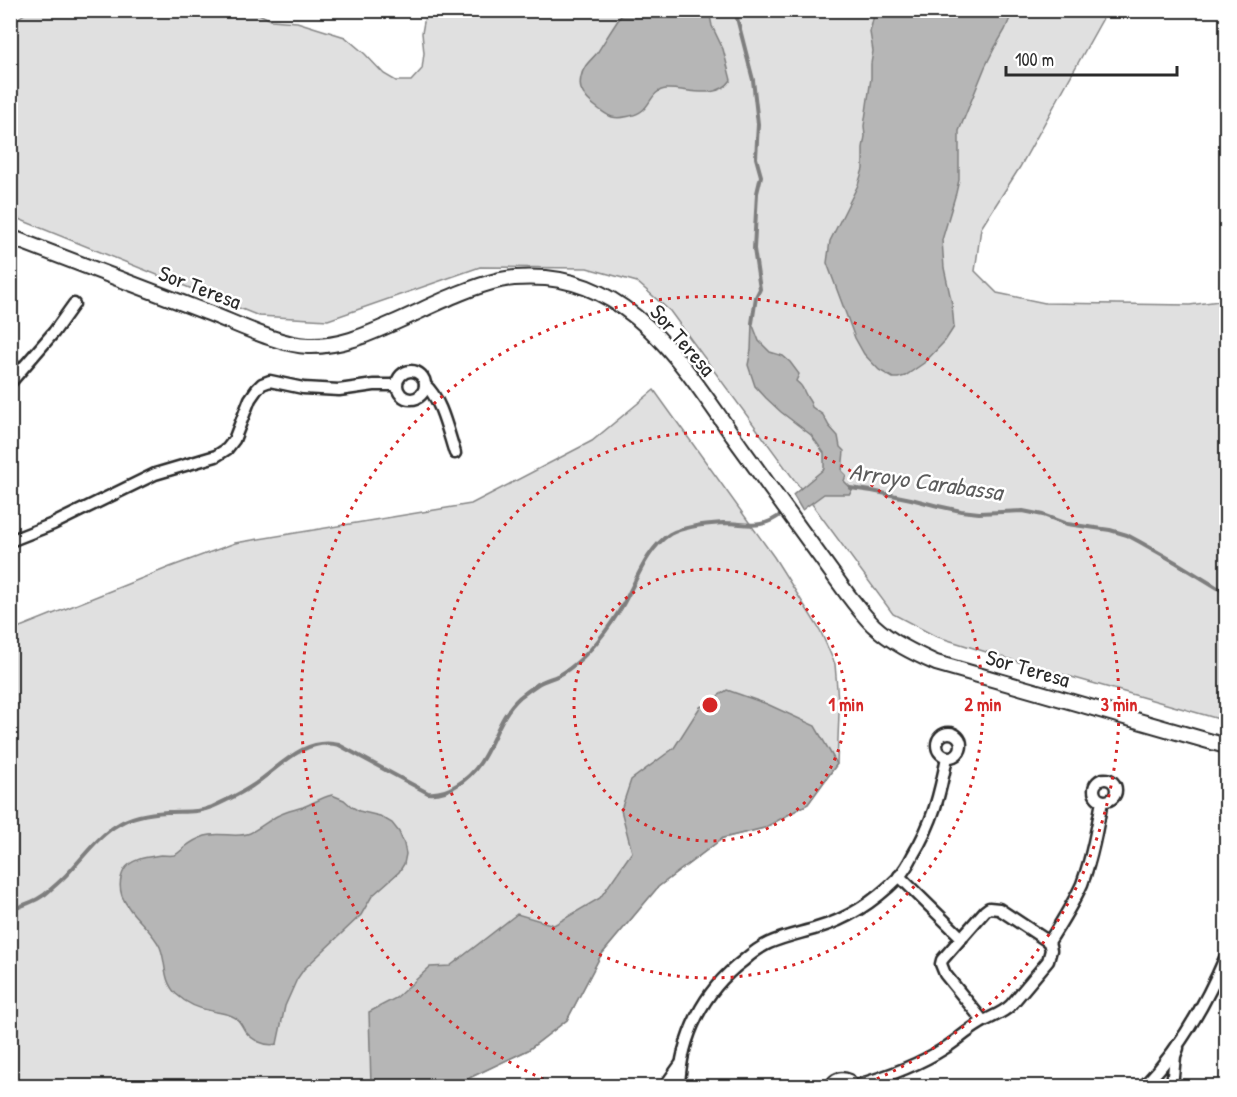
<svg xmlns="http://www.w3.org/2000/svg" width="1237" height="1097" viewBox="0 0 1237 1097" font-family="'Patrick Hand',sans-serif">
	<style>
		.green { fill: #e0e0e0; stroke: #868686; stroke-width: 1.5 }
		.water { fill: #b6b6b6; stroke: #7e7e7e; stroke-width: 1.5 }
		.lines { fill: none; stroke-linecap: round; stroke-linejoin: round }
		.stream { stroke: #7e7e7e; stroke-width: 4 }
		.minor-casing { stroke: #2b2b2b; stroke-width: 15 }
		.tertiary-casing { stroke: #2b2b2b; stroke-width: 18 }
		.minor { stroke: #fff; stroke-width: 10 }
		.tertiary { stroke: #fff; stroke-width: 14 }
		.ring { fill: none; stroke: #d62828; stroke-width: 3; stroke-dasharray: 3 6 }
		.labels { text-anchor: middle; stroke-width: 5; stroke-linejoin: round; paint-order: stroke }
		.street-label { font-size: 22px; fill: #2b2b2b; stroke: #fff }
		.water-label { font-size: 24px; font-style: italic; fill: #5c5c5c; stroke: #fff }
		.centre { fill: #d62828; stroke: #fff; stroke-width: 3 }
		.ring-label { font-size: 18px; text-anchor: middle; font-weight: bold; fill: #d62828; stroke: #fff; stroke-width: 5; stroke-linejoin: round; paint-order: stroke }
	</style>
	<rect width="100%" height="100%" fill="#fff"/>
	<filter id="ink" filterUnits="userSpaceOnUse"><feTurbulence type="fractalNoise" baseFrequency=".0167" numOctaves="2"/><feDisplacementMap in="SourceGraphic" scale="12" xChannelSelector="R" yChannelSelector="G"/><feConvolveMatrix kernelMatrix="1 2 1 2 8 2 1 2 1" color-interpolation-filters="sRGB"/></filter>
	<g filter="url(#ink)">
		<g class="green">
			<path d="M29,11H249L257,13L271,20L297,22L345,37L365,54L384,74L396,81H411L422,69L424,53L422,33L426,11H1107L1020,167L981,228L975,271L997,293L1045,303L1190,305L1226,300V721L1015,661L935,636L893,614L670,311L637,282L587,268L480,267L328,320L259,316L11,216L10,26L17,19Z"/>
			<path d="M654,390L774,557L820,630L835,664L839,713L837,764L808,804L764,828L723,838L658,887L601,955L567,1020L528,1050L453,1086H13L10,1084V631L170,567L235,543L471,504L592,441Z"/>
		</g>
		<g class="water">
			<path d="M625,10L709,11L712,26L723,49L731,80C717,101 686,88 666,89C653,90 651,103 643,110C636,116 620,119 612,117C608,116 603,112 600,110C593,105 584,98 581,89C579,83 581,73 585,67C588,62 593,58 597,53C606,39 615,24 625,10Z"/>
			<path d="M875,11H1013L1005,30L995,47L985,67L959,131V180L956,193L942,240L944,268L952,304L954,327L945,341L924,363L905,376L898,378H893L879,370L864,354L855,338L827,263L830,241L858,185L863,169V148L865,136L864,126L871,78V64L873,51L870,32Z"/>
			<path d="M752,323L759,341L770,352L783,356L790,362L799,374L796,381C804,387 802,388 806,395C808,400 811,401 812,407L823,415L829,426L838,436L840,447L844,451L842,471L846,475L844,481L852,489L850,494H824L802,510L793,495L824,469V453L811,435L781,412L766,398L755,386L748,365L751,350Z"/>
			<path d="M727,690L767,704L815,726L837,764L808,804L764,828L723,838L658,887L601,955L567,1020L528,1050L452,1086H371L369,1012L396,998L430,967L450,966L517,914L554,925L600,898L632,852L621,810L631,780L674,748L700,707Z"/>
			<path d="M332,795L344,800L352,807L359,811L380,816L392,823L399,832L404,844L406,854L404,864L399,872L372,896L361,915L304,969L297,979L285,1006L277,1044C265,1047 252,1040 245,1031C241,1025 240,1020 234,1017C227,1013 220,1013 212,1011C199,1009 186,1003 176,994C162,979 167,964 160,947C151,928 130,916 122,896C119,887 120,878 124,870C131,858 149,857 161,855C166,855 170,856 174,855C180,853 181,850 185,847C190,843 199,838 205,836C220,831 236,839 250,833C260,828 268,821 277,816C286,811 294,810 303,807C314,803 320,798 332,795Z"/>
		</g>
		<g class="lines">
			<g class="stream">
				<path d="M735,10L753,80L758,124L756,158L761,176L757,193L754,249L760,289L756,297L752,323"/>
				<path d="M850,488L872,491L911,499L938,506L961,511L979,513L1023,511L1043,515L1067,524L1110,530L1127,535L1140,542L1177,563L1226,593"/>
				<path d="M10,911C24,904 39,901 50,890C57,884 64,878 70,871C85,855 99,835 119,824C132,816 151,813 167,812C182,811 198,813 212,807C225,801 240,794 252,786C278,769 304,736 339,745L428,793C439,794 448,791 457,785C494,762 491,723 520,697C525,693 532,688 538,684C546,679 555,678 563,673C585,659 604,635 618,613C634,589 644,550 670,534C685,526 706,524 723,523C748,523 760,531 783,513"/>
			</g>
			<g class="minor-casing">
				<g id="minor">
					<circle cx="411" cy="385" r="14"/>
					<path d="M10,383L54,332L74,304"/>
					<path d="M425,385C441,398 448,432 455,453"/>
					<path d="M10,541L53,524L155,474L216,456L227,449L234,440L250,399L257,389L262,384L270,381L303,388L339,390L374,385H396"/>
					<circle cx="949" cy="745" r="12"/>
					<circle cx="1105" cy="790" r="11"/>
					<path d="M899,876L962,938"/>
					<path d="M983,1021L945,974L941,964L942,960L985,911L989,908L999,909L1049,942"/>
					<path d="M1149,1081L1163,1086"/>
					<path d="M665,1086L680,1065"/>
					<path d="M679,1086C681,1037 703,991 743,961C751,954 760,947 769,943C785,936 801,933 817,928C848,919 875,901 898,878C904,871 909,863 913,855C933,822 940,794 947,757"/>
					<path d="M831,1086C834,1079 841,1076 849,1080L854,1086"/>
					<path d="M854,1086C886,1077 917,1066 945,1048C956,1041 967,1031 979,1024C990,1017 1002,1014 1011,1005L1048,961L1051,950L1049,942C1061,923 1073,904 1082,884C1092,857 1097,829 1102,801"/>
					<path d="M1144,1086C1180,1049 1206,1003 1226,956"/>
					<path d="M1172,1086L1175,1056L1178,1048"/>
				</g>
			</g>
			<g class="tertiary-casing">
				<path id="tertiary" d="M10,237C76,262 141,287 206,312C235,323 279,345 308,346C339,347 364,336 391,324C426,309 462,289 500,280C515,277 531,277 546,278C642,287 692,380 743,450C778,498 813,547 848,595C856,605 864,616 873,625C891,642 914,653 936,663L1226,746"/>
			</g>
			<use href="#minor" class="minor"/>
			<use href="#tertiary" class="tertiary"/>
		</g>
	</g>
	<g class="ring">
		<circle cx="710" cy="705" r="136"/>
		<circle cx="710" cy="705" r="273"/>
		<path d="M560 1086A409 409 0 1 1 860 1086"/>
	</g>
	<g class="labels">
		<g class="street-label">
			<text transform="translate(200 287) rotate(21)" y="8">Sor Teresa</text>
			<text transform="translate(683 340) rotate(49)" y="8">Sor Teresa</text>
			<text transform="translate(1028 668) rotate(16)" y="8">Sor Teresa</text>
		</g>
		<g class="water-label">
			<text transform="translate(926 482) rotate(8)" y="8">Arroyo Carabassa</text>
		</g>
	</g>
	<circle cx="710" cy="705" r="9" class="centre"/>
	<g class="ring-label">
		<text x="846" y="711">1 min</text>
		<text x="983" y="711">2 min</text>
		<text x="1119" y="711">3 min</text>
	</g>
	<rect width="1237" height="1097" fill="none" stroke="#fff" stroke-width="36"/>
	<rect x="18" y="18" width="1201" height="1061" fill="none" stroke="#2b2b2b" stroke-width="2" filter="url(#ink)"/>
	<path d="M1006 66v9h171v-9" fill="none" stroke="#2b2b2b" stroke-width="3"/>
	<text x="1015" y="66" font-size="18" fill="#2b2b2b" stroke="#ffffff" stroke-width="4.5" paint-order="stroke">100 m</text>
</svg>
